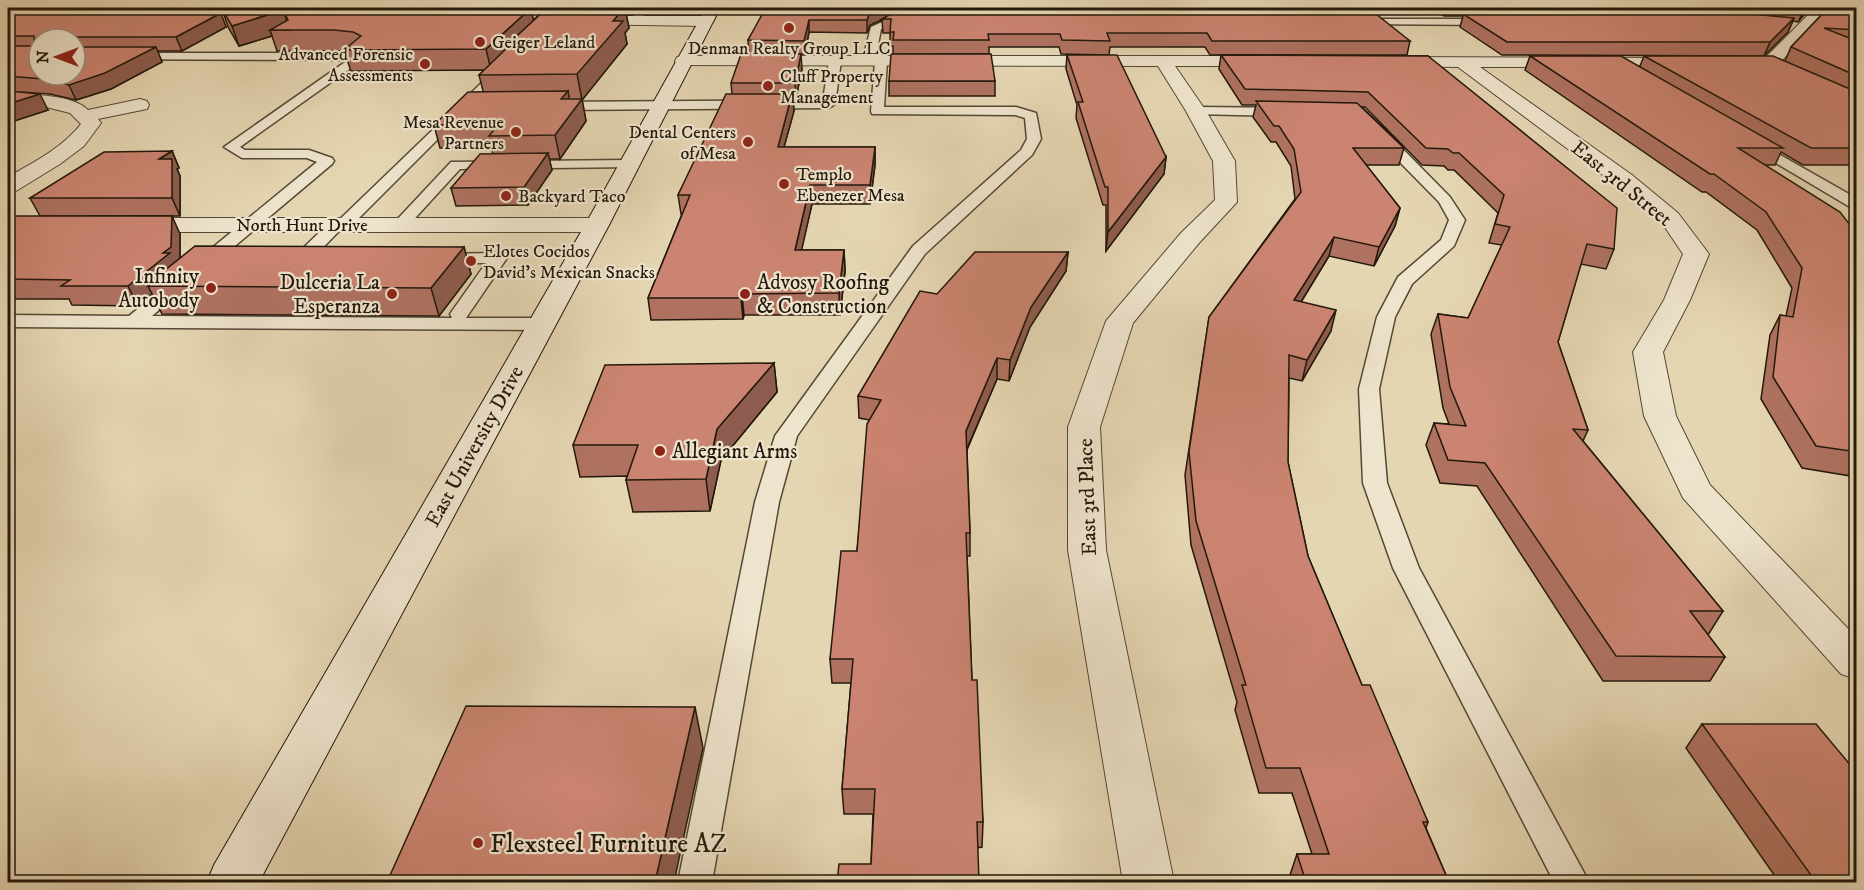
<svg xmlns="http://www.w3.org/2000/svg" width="1864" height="890" viewBox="0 0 1864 890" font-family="'IM FELL DW Pica',serif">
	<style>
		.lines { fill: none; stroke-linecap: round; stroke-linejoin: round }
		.lane-casing { stroke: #534835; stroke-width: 3 }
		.street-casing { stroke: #534835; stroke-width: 2 }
		.secondary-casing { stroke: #22180b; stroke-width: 2 }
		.lane { fill: #eee4cd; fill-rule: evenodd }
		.street { fill: #eee4cd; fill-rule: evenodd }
		.secondary { fill: #eee4cd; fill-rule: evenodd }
		.wall { fill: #af7261; stroke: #22180b; stroke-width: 1.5; fill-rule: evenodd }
		.shaded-wall { fill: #8e5c4f; stroke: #22180b; stroke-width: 1.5 }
		.building { fill: #cb8471; stroke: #22180b; stroke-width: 1.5 }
		.poi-dot { fill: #8f2418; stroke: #eee4cd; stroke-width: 2 }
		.labels { text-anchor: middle; stroke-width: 4.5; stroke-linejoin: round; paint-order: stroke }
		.far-poi-label { font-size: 18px; fill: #22180b; stroke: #eee4cd; text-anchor: start }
		.far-street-label { font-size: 18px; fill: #22180b; stroke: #eee4cd }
		.street-label { font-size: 21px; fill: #22180b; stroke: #eee4cd }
		.poi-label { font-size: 21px; fill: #22180b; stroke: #eee4cd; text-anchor: end }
		.near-poi-label { font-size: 26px; fill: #22180b; stroke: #eee4cd; text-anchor: start }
	</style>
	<rect width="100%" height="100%" fill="#e5d6b2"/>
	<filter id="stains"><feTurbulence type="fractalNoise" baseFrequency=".00333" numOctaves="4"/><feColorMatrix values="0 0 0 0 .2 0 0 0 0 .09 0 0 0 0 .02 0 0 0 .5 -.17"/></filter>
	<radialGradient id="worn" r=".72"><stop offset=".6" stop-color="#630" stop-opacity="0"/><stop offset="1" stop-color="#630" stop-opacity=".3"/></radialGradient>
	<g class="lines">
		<g class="lane-casing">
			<g id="lane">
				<path d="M116,8H129L99,22L90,20Z"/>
				<path d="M640,8H650L638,23H630L629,21Z"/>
				<path d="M913,18L917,19V23L890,25L881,29L877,50L887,61L884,107H1016L1036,113L1041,139L1032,155L925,254L797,436L779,502L712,882H678L755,502L775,436L913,246L1021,150L1027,139L1025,118L1015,115L872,114L871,111L875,62L865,51L871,27L889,19Z"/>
				<path d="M1357,19H1492L1497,22L1492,25L1353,24V20Z"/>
				<path d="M75,53H340L359,55L365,58L240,147L245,150H309L332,158L334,161L332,164L152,316L452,318L450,314L486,263H438L432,262L429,258L432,254L498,253L504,254L507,258L466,318H542L549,320L552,324L549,328L542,330L8,327V315L129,316L317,162L307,158H242L224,147L348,60L75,59Z"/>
				<path d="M835,58L841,61L835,104L829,108L553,110L547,106L553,102L823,100L829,61Z"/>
				<path d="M503,64L509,68L349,228L341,229L308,263H282L279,259L282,255L297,254L330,222L338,221L499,66Z"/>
				<path d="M1196,107L1284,108L1291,112L1284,116L1191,114L1190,111Z"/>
				<path d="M1382,132L1387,133L1450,197L1465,220L1454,246L1412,284L1395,317L1379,389L1387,483L1419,568L1589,882H1554L1393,568L1363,483L1359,389L1377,317L1398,277L1441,240L1449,220L1439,202L1377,139L1375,136L1377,133Z"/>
				<path d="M1752,139L1856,198V209L1850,207L1747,146L1745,143L1747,140Z"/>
				<path d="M629,160L634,161L636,164L634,167L460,169L406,228H394L392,225L451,162Z"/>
			</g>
		</g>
		<g class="street-casing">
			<g id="street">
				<path d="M1818,9L1823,10L1825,13L1823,16L1776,67L1733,68L1727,67L1724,63L1727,59L1765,58L1813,10Z"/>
				<path d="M582,16H706L714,21L706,26L577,24L574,21L577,18Z"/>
				<path d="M683,56H1265L1271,57L1273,61L1271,65L1265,66H1175L1206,111L1235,161L1237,202L1199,243L1133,323L1100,427L1106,550L1174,882H1123L1068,550V427L1106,321L1181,233L1215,200L1213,161L1186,111L1158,66L677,65L675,61L677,57Z"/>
				<path d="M1391,57L1691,58L1693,62L1691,66L1685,67H1480L1632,175L1678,213L1709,254L1690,300L1663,352L1676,416L1710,485L1856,637V679L1841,674L1683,498L1644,416L1633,352L1664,300L1683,254L1662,223L1616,185L1458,67L1385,66L1383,62L1385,58Z"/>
				<path d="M8,93C29,95 73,94 88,110L140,99L147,101L149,105L147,109L98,119L101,123L84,146L60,164L16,191L8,193V177C34,162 62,148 81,124L70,113L46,107L8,104Z"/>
				<path d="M132,218H597L605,220L609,225L605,230L597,232H132L124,230L120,225L124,220Z"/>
			</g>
		</g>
		<g class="secondary-casing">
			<path id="secondary" d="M706,8H720L609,225L259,882H207L214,865L585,225Z"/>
		</g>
		<use href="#lane" class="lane"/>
		<use href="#street" class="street"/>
		<use href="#secondary" class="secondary"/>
	</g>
	<g class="wall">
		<path d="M8,8H112L102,12H8Z"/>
		<path d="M124,8H637L632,14H626L629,28L625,33L627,44L582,100L586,121L560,159H549L552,170L528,205L456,206L451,188L493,154L491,148H440L434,125L483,91L479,75L484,70L351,71L344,51H277L272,36L239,46L228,27L223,12H126ZM532,13H541L533,20Z"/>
		<path d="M768,8H1362L1361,14L1410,41L1407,55H1210L1205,47H1110L1109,55L1061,54L1059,47H989V54H893V46H890V33H883L882,20L870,25L867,33L809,32L805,54H749L748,40Z"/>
		<path d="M1431,8H1807L1803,16L1798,22L1793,21L1788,32L1764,56L1502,55L1460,27L1463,16H1444Z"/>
		<path d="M1828,8H1857V165H1803L1781,152L1775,165H1764L1857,234V477L1802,468L1761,399L1770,335L1780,315L1786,316L1792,288L1757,230L1706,192H1702L1525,70L1530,56L1640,66L1644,56L1785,61L1791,47Z"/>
		<path d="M8,13L226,27L182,51H157L162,62L111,89L76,100L50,94L19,92L48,110L8,123ZM39,39H75V75Z"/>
		<path d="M1067,55L1166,157L1164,174L1106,251V205H1103L1076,118L1077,105L1066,69Z"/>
		<path d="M1221,55L1428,56L1614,249L1606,269L1581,264L1558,342L1588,430L1583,441L1723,611L1708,635L1725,657L1710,681H1603L1477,486L1440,483L1426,445L1434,423L1449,424L1443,408L1431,334L1438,314L1468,318L1502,245L1489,243L1498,213L1454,170H1448L1444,166L1422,165L1365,107H1362L1404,148L1399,165H1366L1400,208L1395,226L1374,266L1329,256L1301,302L1331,331L1302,381L1289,378L1288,462L1308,556L1362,685L1428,822L1426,828L1449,882H1290L1289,878L1297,854H1312L1292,793H1259L1235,710L1237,702L1191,545L1185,475L1209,317L1295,199L1291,166L1276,142H1271L1253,117L1256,105H1242L1219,69Z"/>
		<path d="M802,69L796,98H793L794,111L784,147H875V165L870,204H812L801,250H844L845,271L840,315H744L743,319L651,320L648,298L682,214H681L678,195L732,94L731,83Z"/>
		<rect x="889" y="81" width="106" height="15"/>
		<path d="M172,151L179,168L177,169L180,176V216H40L30,198Z"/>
		<path d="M8,216L180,234V258L464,247L471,274L439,316L162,314L152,294L138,306L72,305L69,299H8Z"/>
		<path d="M1068,252L1066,271L1030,327L1009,381L997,379L967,450L970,533V556H967L972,680L983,822L982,847L871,864L873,814H844L842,789L851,683H832L830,659L857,551L870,420L859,418L858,396L937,294Z"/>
		<path d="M774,363L777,392L721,460L710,511L633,512L626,480L627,476L580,477L573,445Z"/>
		<path d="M1702,724L1857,882H1779L1686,748Z"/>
	</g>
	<g class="shaded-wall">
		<path d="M100,8H112L102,12Z"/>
		<path d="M531,8L535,28L506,46L508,54L491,70L486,49Z"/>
		<path d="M624,8H625L629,28L625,33L627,44L582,100L577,74L613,21Z"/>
		<path d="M631,8H637L632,14Z"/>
		<path d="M881,8H888V17L870,25L867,33V20L870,12Z"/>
		<path d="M1805,8H1807L1803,16L1798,22Z"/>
		<path d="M283,10L290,30H270L272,36L239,46L232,26Z"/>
		<path d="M221,13L226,27L182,51L176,37Z"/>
		<path d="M1794,18L1788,32L1764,56L1770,42Z"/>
		<path d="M809,20V32L805,54L804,41Z"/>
		<path d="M156,47L162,62L111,89L76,100L69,85Z"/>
		<path d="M801,54L802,69L796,98L795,83Z"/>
		<path d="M568,91L572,112L561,99Z"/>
		<path d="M40,94L48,110L8,123V104Z"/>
		<path d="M792,94L794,111L779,165L778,147Z"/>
		<path d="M582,99L586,121L560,159L555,135Z"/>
		<path d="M875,147V165L870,204V185Z"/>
		<path d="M172,151L179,168L177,169L180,176V216L172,198L159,159Z"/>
		<path d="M548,153L552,170L528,205L524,187Z"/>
		<path d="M1166,157L1164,174L1106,251L1108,232Z"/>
		<path d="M810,185L812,204L797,271L795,250Z"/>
		<path d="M1400,208L1395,226L1374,266L1379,247Z"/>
		<path d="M172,216L180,234V266L157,279H154L158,286H148L152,294L138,306L128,286Z"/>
		<path d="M1334,237L1329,256L1290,320L1294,300Z"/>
		<path d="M464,247L471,274L439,316L431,288Z"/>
		<path d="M844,250L845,271L840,315L839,293Z"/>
		<path d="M1068,252L1066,271L1030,327L1009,381L1010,360L1031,307Z"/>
		<path d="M742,294L744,315L743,319L741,298Z"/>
		<path d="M1336,310L1331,331L1302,381L1307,360Z"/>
		<path d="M997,358V379L965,453L966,431Z"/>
		<path d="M774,363L777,392L721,460L710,511L706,479L717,429Z"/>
		<path d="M695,707L703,748L674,882H655Z"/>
	</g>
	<g class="building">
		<path d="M221,8H531L486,49L344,50L361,36L353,32L334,30H270L288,20L283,10L232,26Z"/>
		<path d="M547,8H624L613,21H623L577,74L479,75L509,46H506Z"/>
		<path d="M768,8H881L870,12L867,20H809L804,41L748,40L764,11H767Z"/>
		<path d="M1789,8H1805L1804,9Z"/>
		<path d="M1828,8H1835L1857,11V30L1824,28L1857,41V76L1791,47Z"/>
		<path d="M8,13H221L176,37H69L66,39H39V75H75V47H156L105,73L69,85L43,79L8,76V46H32L34,44V36H8Z"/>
		<path d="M911,13L1376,14L1410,41H1212L1207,33H1107L1110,41L1062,40L1060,34H988L989,40H893L894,32H890L891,19H882L891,14Z"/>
		<path d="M1463,14H1752L1794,18L1770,42H1507Z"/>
		<path d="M741,54H801L795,83H731Z"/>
		<path d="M891,54H991L995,81H889Z"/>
		<path d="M1067,55H1117L1166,157L1108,232V187H1105L1078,102H1083Z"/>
		<path d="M1221,55L1428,56L1617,208L1614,249L1587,244L1558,342L1588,430L1573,429L1723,611H1690L1725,657L1616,656L1485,463L1448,460L1434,423L1466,426L1450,387L1438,314L1468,318L1510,227L1495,224L1504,195L1459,153H1453L1448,149L1426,148L1368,92L1245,89Z"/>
		<path d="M1530,56H1621L1783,148H1738L1840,212L1857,234V322L1853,321L1857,326V452L1816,446L1773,377L1780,315L1793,317L1802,268L1766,212L1714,174H1710Z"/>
		<path d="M1644,56H1773L1857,92V148H1811Z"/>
		<path d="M8,91L40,94L8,104Z"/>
		<path d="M568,91L561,99H582L555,135L489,136L498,125H434L468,92Z"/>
		<path d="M726,94H792L778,147H875L870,185H810L795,250H844L839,293L742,294L741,298H648L690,195H678Z"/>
		<path d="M1256,101L1357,103L1404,148H1353L1400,208L1379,247L1334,237L1294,300L1336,310L1307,360L1289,355L1288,462L1308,556L1362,685H1370L1428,822H1423L1449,882H1306L1297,854H1329L1300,768H1266L1242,685H1246L1196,521L1189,452L1209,317L1301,192L1294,149L1279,126H1274Z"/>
		<path d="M172,151L159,159H172V198H30L104,152Z"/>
		<path d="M548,153L524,187L451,188L480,154Z"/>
		<path d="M8,216H172L171,247L163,253H170L128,286H61L70,280L8,279Z"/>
		<path d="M195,246L464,247L431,288L148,286L157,279H154Z"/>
		<path d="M975,252H1068L1031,307L1010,360L997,358L966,431L970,533H966L972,680H977L983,822H977L979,882H837L839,864H871L875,789H842L853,659H830L841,551H857L867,424L881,400L858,396L920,291L937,294Z"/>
		<path d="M774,363L717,429L706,479L626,480L638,445H573L605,365Z"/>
		<path d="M466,706L695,707L655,882H387Z"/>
		<path d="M1702,724H1816L1857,773V882H1816Z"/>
	</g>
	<g class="poi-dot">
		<circle cx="789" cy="28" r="6"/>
		<circle cx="480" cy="42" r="6"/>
		<circle cx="425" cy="64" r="6"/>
		<circle cx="768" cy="86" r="6"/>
		<circle cx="516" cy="132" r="6"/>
		<circle cx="748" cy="142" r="6"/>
		<circle cx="784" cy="184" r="6"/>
		<circle cx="506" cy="196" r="6"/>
		<circle cx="471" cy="261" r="6"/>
		<circle cx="211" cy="288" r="6"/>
		<circle cx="392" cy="294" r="6"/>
		<circle cx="745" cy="294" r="6"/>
		<circle cx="660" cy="451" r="6"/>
		<circle cx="478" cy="843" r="6"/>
	</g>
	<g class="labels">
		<g class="far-poi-label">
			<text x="492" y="48">Geiger Leland</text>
			<text x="789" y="54" text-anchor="middle">Denman Realty Group LLC</text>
			<text x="413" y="60" text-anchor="end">Advanced Forensic<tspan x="413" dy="21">Assessments</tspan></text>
			<text x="780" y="82">Cluff Property<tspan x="780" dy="21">Management</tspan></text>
			<text x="504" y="128" text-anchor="end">Mesa Revenue<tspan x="504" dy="21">Partners</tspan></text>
			<text x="736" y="138" text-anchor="end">Dental Centers<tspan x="736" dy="21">of Mesa</tspan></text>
			<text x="796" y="180">Templo<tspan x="796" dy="21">Ebenezer Mesa</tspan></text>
			<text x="518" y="202">Backyard Taco</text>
			<text x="483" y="257">Elotes Cocidos<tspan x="483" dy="21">David's Mexican Snacks</tspan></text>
		</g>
		<g class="far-street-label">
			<text x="302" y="231">North Hunt Drive</text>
		</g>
		<g class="street-label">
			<text transform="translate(1622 183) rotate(39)" y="7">East 3rd Street</text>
			<text transform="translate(474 446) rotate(-61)" y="7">East University Drive</text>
			<text transform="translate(1087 497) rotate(-92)" y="7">East 3rd Place</text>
		</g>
		<g class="poi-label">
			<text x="199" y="283">Infinity<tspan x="199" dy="24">Autobody</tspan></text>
			<text x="380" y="289">Dulceria La<tspan x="380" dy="24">Esperanza</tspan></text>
			<text x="757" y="289" text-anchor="start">Advosy Roofing<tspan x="757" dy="24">&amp; Construction</tspan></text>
			<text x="672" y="458" text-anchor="start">Allegiant Arms</text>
		</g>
		<g class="near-poi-label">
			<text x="490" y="852">Flexsteel Furniture AZ</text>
		</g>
	</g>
	<rect width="1864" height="890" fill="none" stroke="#e5d6b2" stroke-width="30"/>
	<rect x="9" y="9" width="1846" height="872" fill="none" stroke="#22180b" stroke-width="3"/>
	<rect x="15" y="15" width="1834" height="860" fill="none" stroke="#22180b" stroke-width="1.5"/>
	<g transform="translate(57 57) rotate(270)"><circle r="28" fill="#eee4cd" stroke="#9c927f" stroke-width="1.5"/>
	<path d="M0-4.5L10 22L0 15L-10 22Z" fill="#8f2418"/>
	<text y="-9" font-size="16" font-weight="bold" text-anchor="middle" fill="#22180b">N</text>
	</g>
	<rect width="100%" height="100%" filter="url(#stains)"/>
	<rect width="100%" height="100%" fill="url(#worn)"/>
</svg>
